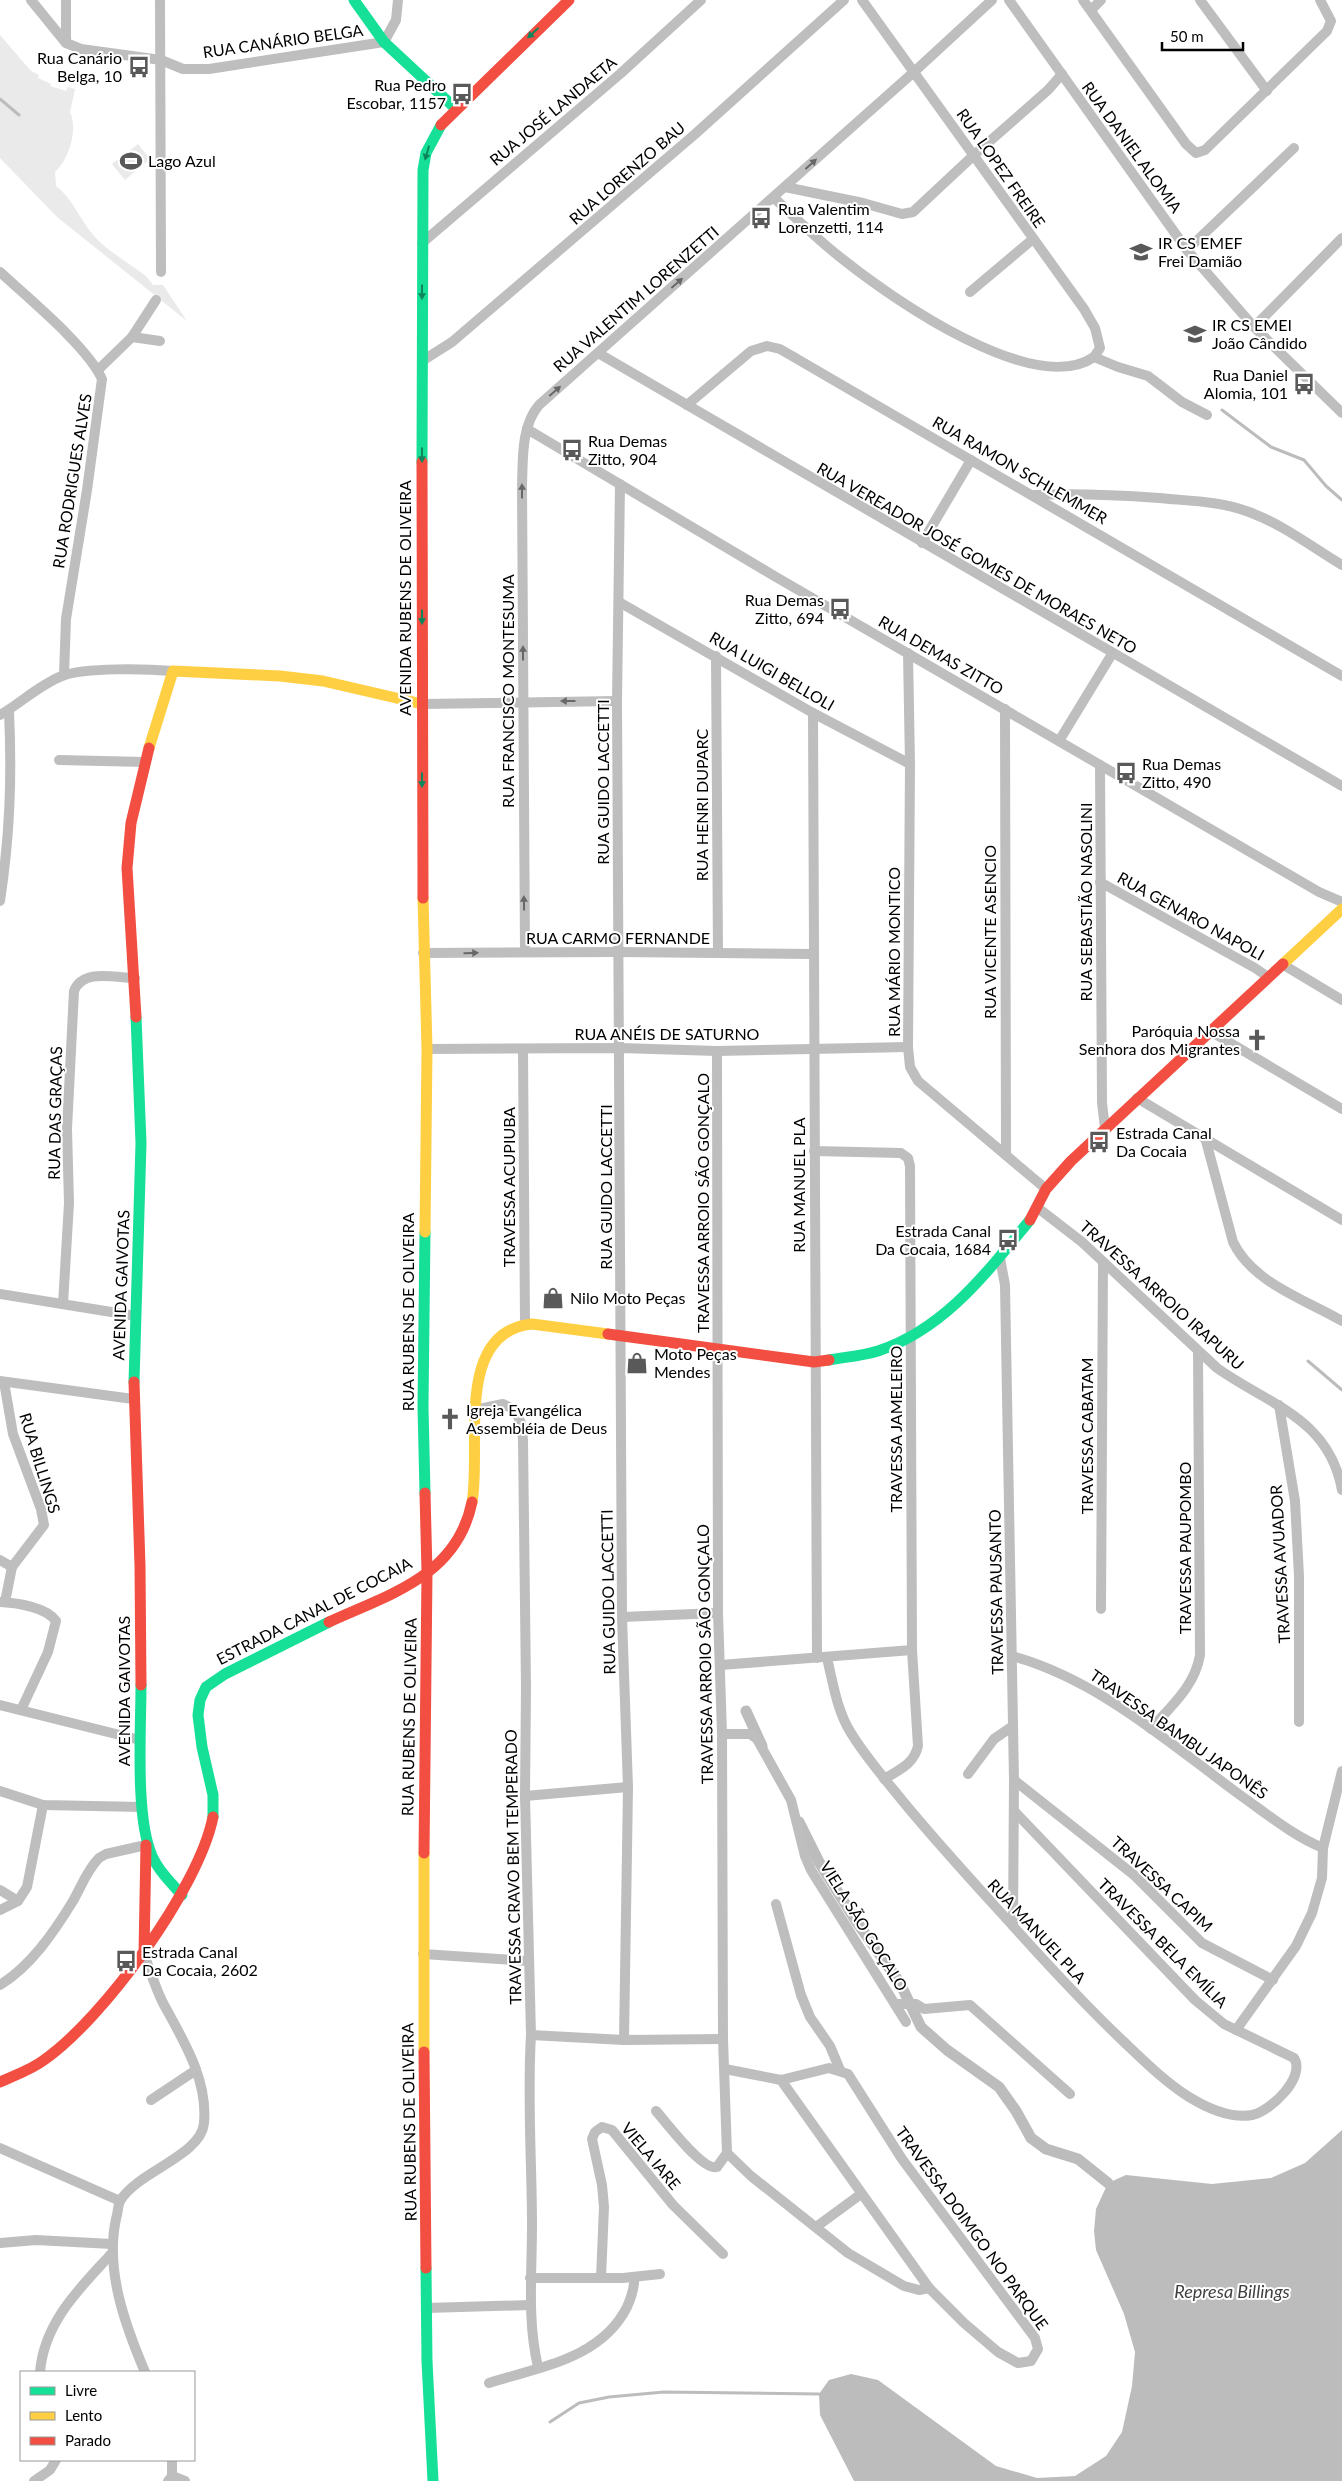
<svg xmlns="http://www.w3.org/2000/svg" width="1342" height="2481" viewBox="0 0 1342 2481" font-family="Lato,sans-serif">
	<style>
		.green { fill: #eaeaea }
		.water { fill: #bcbcbc }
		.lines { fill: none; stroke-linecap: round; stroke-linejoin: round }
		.stream { stroke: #bcbcbc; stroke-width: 3 }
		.canal { stroke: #bcbcbc; stroke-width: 11 }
		.street { stroke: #bebebe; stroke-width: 10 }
		.fast { stroke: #16e098; stroke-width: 11 }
		.slow { stroke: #ffcf43; stroke-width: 11 }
		.jam { stroke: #f24e42; stroke-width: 11 }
		.oneway { fill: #0d865b }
		.oneway2 { fill: #686868 }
		.labels { text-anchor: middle; stroke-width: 4; stroke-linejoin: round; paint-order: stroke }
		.street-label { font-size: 16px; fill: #000; stroke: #fff }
		.poi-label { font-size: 16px; fill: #000; stroke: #fff; text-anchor: start }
		.water-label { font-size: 18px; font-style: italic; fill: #414141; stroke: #fff }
	</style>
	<rect width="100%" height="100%" fill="#fff"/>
	<g class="green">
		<path d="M0,35L31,71L39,75L38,78L51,84L50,86L66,91L68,87L75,89L70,112C78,128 70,158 55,172L56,186C73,199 80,220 94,236C107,251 131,264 147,277L153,285H163L187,321L57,217L0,158Z"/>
		<path d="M138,144L150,159L125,180L112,164Z"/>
	</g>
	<path class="water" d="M1342,2130V2481H854L820,2415L819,2394L829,2380L851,2374L878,2380L996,2466L1037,2478L1075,2476L1106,2456L1122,2432L1132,2386L1135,2352L1124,2314L1096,2250L1094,2231L1096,2209L1108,2183L1126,2175L1212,2184L1271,2178L1305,2163Z"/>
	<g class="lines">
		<g class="stream">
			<path d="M0,99L19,115"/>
			<path d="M1222,410L1271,447L1304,460L1326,486L1342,500"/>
			<path d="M1308,1361L1342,1390"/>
			<path d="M550,2422L579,2403L609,2397L664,2392L819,2394"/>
		</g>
		<g class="canal">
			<path d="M746,1711L762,1746"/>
			<path d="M799,1822L819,1862L856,1921L900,1983L921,2027L947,2050L999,2087L1016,2111L1031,2138L1046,2149L1078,2159L1108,2183"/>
		</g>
		<g class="street">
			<path d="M31,0L66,43L81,49L161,60L183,69H209L384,42L396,20L398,0"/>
			<path d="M66,0V43"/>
			<path d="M160,0L161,272"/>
			<path d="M862,0L1084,309L1095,328L1100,348L1094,357"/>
			<path d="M1009,0L1187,250L1254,327L1342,413"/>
			<path d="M1083,0L1186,144L1196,153L1205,150L1327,31L1331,21L1320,0"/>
			<path d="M1200,0L1267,91"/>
			<path d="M1091,10L1101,0"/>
			<path d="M785,187L863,203L902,214L913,212L974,155L1048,90L1062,74"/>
			<path d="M774,198C797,219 820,242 845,261C893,299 1034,398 1094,357L1118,367L1148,376L1182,402L1207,415"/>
			<path d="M422,243L620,74L701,0"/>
			<path d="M1187,250L1294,148"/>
			<path d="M0,272C28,298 87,346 102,379L87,490L66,619L64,675"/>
			<path d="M970,292L1033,239"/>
			<path d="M1254,327L1342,238"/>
			<path d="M132,337L160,341"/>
			<path d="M598,353L1342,786"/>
			<path d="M422,361L452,342L694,135L844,0"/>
			<path d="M98,370L132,337L156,300"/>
			<path d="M687,405L751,351L767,346L780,349L1342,676"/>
			<path d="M527,429L776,577L1319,892L1342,902"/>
			<path d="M620,484L617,701L622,1617L628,1787L624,2040"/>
			<path d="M1034,495C1076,493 1117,495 1159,498C1190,501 1220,501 1249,512C1282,524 1312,547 1342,565"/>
			<path d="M922,543L971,460"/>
			<path d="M619,602L813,713L910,764"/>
			<path d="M908,653L910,764L908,1047L910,1067L918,1081L1046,1189"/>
			<path d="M716,656L718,953"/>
			<path d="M422,704L617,701"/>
			<path d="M1005,709L1006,1155"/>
			<path d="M813,713L817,1658"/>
			<path d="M0,715C21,703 39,685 62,676C85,667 148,669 173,671"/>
			<path d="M1059,741L1112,654"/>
			<path d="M59,760L145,762"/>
			<path d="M1100,765L1102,1103L1105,1128"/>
			<path d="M1100,882L1255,968L1268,977"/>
			<path d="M0,901C10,835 12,778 9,711"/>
			<path d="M525,952L522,486C523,459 521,426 539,405L915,71L992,0"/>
			<path d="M423,953L619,952L812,954"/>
			<path d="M1282,964L1342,1000"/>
			<path d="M1210,1031L1342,1109"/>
			<path d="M427,1049L620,1048L717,1051L908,1047"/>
			<path d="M523,1050L525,1323"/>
			<path d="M1137,1098L1342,1220"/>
			<path d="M1206,1141L1233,1242C1253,1283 1304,1299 1342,1321"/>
			<path d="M814,1151L901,1153L908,1158L910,1166L912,1650L918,1746C914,1764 899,1770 884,1779"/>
			<path d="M1038,1208L1082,1242L1217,1368C1269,1405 1329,1418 1342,1490"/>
			<path d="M1000,1258L1005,1285L1014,1780L1013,1926"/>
			<path d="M0,1294L136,1316"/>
			<path d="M63,1304L69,1203L67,1129L74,991C83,968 115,978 135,978"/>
			<path d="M0,1381L133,1399"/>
			<path d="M4,1382L13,1434L41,1509L44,1525L12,1567L5,1602"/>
			<path d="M1279,1405L1295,1501L1299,1576V1722"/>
			<path d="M474,1410L503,1404L515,1410L521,1423L523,1440L526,1687L525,1796L531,2035C527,2099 532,2163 532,2226C532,2274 527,2320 538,2367"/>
			<path d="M0,1560L12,1567"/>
			<path d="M1,1602C17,1603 46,1607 56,1621L48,1652L21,1710"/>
			<path d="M1101,1609L1103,1263"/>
			<path d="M622,1617L718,1613"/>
			<path d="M1012,1656C1099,1680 1169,1743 1240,1795C1267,1814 1292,1835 1323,1848"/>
			<path d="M827,1658C833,1683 837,1711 851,1733C865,1756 884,1778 901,1799C937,1843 975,1884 1013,1926C1049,1966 1084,2004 1123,2041C1143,2060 1164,2081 1189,2097C1207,2108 1230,2119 1252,2115C1271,2111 1306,2077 1294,2058L1224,2024L1195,2000L1014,1811"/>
			<path d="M721,1665L912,1650"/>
			<path d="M0,1705L140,1740"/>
			<path d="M1151,1729C1171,1706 1195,1686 1200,1655L1198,1351"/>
			<path d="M722,1734H750L757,1739L791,1800L805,1856L811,1870L906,2022"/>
			<path d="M968,1774L994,1739L1013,1726"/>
			<path d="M1014,1780L1134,1875L1202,1943L1273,1980"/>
			<path d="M0,1791L43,1805L142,1807"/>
			<path d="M525,1796L628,1787"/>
			<path d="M0,1890L18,1901"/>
			<path d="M776,1904L801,1995L810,2017L830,2046L840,2070"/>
			<path d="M0,1910L18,1901L27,1887L43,1805"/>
			<path d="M144,1954C150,1970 155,1987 163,2003C183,2040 208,2079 204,2123C201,2156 138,2171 120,2201C118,2205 118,2213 116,2219C105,2270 125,2325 145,2372"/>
			<path d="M423,1954L528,1961"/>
			<path d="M0,1985C31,1966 54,1932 73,1901C81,1887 87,1870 99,1858L106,1854L146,1845"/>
			<path d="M896,2004H916L924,2009L970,2005L1070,2094"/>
			<path d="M1236,2030L1296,1946L1312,1913L1322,1878L1323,1848L1342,1771"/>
			<path d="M531,2035L624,2040L723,2039"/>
			<path d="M725,2069L781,2080L829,2068L848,2074L902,2159L1035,2338L1038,2349L1031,2361L1018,2363L998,2352L964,2323L929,2288L781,2080"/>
			<path d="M151,2100L196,2070"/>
			<path d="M656,2111C667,2123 702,2171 717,2167L727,2153L723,2039L722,1734L718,1613L717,1051"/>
			<path d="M0,2148L120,2201"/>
			<path d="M727,2153L751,2176L848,2253L904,2286L919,2290L929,2288"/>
			<path d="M816,2227L861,2194"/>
			<path d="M0,2243L36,2240L112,2244"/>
			<path d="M530,2278H623L660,2274"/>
			<path d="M601,2278L604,2207L602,2185L592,2139L595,2132L602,2127L612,2130L673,2205L723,2254"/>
			<path d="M427,2308L530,2305"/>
			<path d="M40,2372C44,2322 80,2288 112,2253"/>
			<path d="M489,2383C539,2367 601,2359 627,2307C631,2298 635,2288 634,2277"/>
			<path d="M172,2476L185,2481"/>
			<path d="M34,2481L50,2470L56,2460"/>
			<path d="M168,2481L172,2476V2460"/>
		</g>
		<g class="fast">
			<path d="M354,0L384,42L455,108"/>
			<path d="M422,462L423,170L426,153L441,125"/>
			<path d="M425,1232L423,1407L425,1493"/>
			<path d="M829,1360C845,1357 862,1356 878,1351C945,1329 987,1272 1030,1220"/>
			<path d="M134,1382L141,1143L136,1017"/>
			<path d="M141,1685C141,1730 135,1817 152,1856C159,1871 171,1883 182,1895"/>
			<path d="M213,1817V1795L202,1747L198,1715L200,1700L206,1687L225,1674L329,1622"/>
			<path d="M426,2268L427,2361L433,2481"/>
		</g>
		<g class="slow">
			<path d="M149,748L173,671L280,676L323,681L422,704"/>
			<path d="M423,898L427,1049L425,1232"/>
			<path d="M1283,964L1342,909"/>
			<path d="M472,1502C482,1449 453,1332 532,1324L608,1334"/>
			<path d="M424,2052V1853"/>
		</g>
		<g class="jam">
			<path d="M441,125L569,0"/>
			<path d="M422,462L423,898"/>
			<path d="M136,1017L127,868L131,823L149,748"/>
			<path d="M1030,1220L1046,1189L1071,1161L1283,964"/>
			<path d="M608,1334L814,1362L829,1360"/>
			<path d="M134,1382L140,1566L141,1685"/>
			<path d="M329,1622C390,1594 457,1576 472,1502"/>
			<path d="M424,1853L427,1572L425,1493"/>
			<path d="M144,1953L146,1845"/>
			<path d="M424,2052L426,2268"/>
			<path d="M0,2082C15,2075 31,2070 44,2060C103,2019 199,1888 213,1817"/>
		</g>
	</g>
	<defs><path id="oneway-solid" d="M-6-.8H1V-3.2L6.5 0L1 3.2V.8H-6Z" transform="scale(1.25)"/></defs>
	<g class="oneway">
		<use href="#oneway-solid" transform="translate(533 33) rotate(137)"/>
		<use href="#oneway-solid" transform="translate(427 153) rotate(106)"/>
		<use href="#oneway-solid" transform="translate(422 292) rotate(90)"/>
		<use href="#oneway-solid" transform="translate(422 455) rotate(90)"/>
		<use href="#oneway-solid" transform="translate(422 617) rotate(90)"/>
		<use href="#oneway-solid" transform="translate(422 780) rotate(90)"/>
	</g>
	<g class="oneway2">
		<use href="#oneway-solid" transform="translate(811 164) rotate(-42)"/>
		<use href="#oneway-solid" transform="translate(677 283) rotate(-41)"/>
		<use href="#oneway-solid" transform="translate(555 391) rotate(-41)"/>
		<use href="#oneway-solid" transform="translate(522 491) rotate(-90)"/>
		<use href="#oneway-solid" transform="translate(523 653) rotate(-90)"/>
		<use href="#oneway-solid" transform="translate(568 701) rotate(-180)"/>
		<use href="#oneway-solid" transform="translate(524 903) rotate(-91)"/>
		<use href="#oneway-solid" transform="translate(471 953) rotate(-1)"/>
	</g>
	<defs>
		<g id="bus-bare" transform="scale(1.725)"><path d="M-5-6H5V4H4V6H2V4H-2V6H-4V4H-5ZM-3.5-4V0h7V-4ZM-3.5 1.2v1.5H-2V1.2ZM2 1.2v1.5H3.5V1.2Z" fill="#595959" stroke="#fff" stroke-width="2.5" paint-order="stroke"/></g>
		<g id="stadium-bare" transform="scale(1.725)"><path d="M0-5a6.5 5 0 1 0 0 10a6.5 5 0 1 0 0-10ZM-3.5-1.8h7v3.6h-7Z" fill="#595959" stroke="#fff" stroke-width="2.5" paint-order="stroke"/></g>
		<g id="school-bare" transform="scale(1.725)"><path d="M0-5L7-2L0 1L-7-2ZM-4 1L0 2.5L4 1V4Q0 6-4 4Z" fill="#595959" stroke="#fff" stroke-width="2.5" paint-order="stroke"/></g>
		<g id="church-bare" transform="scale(1.725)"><path d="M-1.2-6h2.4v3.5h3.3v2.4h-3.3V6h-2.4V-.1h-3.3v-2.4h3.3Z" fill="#595959" stroke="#fff" stroke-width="2.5" paint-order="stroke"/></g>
		<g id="shop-bare" transform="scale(1.725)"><path d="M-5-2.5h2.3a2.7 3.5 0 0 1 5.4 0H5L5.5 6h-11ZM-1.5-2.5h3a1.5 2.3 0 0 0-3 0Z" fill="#595959" stroke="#fff" stroke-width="2.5" paint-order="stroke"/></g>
	</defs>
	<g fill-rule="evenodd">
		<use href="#bus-bare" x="139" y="67"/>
		<use href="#bus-bare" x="462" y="94"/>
		<use href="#stadium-bare" x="131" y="161"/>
		<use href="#bus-bare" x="761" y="218"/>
		<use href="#school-bare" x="1141" y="252"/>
		<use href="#school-bare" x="1195" y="334"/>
		<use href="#bus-bare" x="1304" y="384"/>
		<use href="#bus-bare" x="572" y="450"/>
		<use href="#bus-bare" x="840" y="609"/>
		<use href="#bus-bare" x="1126" y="773"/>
		<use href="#church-bare" x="1257" y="1040"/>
		<use href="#bus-bare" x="1099" y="1142"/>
		<use href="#bus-bare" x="1008" y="1240"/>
		<use href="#shop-bare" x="553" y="1298"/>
		<use href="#shop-bare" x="637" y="1363"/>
		<use href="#church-bare" x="450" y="1419"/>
		<use href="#bus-bare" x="126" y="1961"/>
	</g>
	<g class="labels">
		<g class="street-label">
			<text transform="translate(283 41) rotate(-8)" y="6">RUA CANÁRIO BELGA</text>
			<text transform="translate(553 111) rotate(-40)" y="6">RUA JOSÉ LANDAETA</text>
			<text transform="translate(1132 147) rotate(54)" y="6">RUA DANIEL ALOMIA</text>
			<text transform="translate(1001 168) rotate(55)" y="6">RUA LOPEZ FREIRE</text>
			<text transform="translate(627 173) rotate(-41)" y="6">RUA LORENZO BAU</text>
			<text transform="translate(636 299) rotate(-41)" y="6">RUA VALENTIM LORENZETTI</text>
			<text transform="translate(1020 470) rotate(30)" y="6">RUA RAMON SCHLEMMER</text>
			<text transform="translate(72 481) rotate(-81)" y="6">RUA RODRIGUES ALVES</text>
			<text transform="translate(977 558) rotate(30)" y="6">RUA VEREADOR JOSÉ GOMES DE MORAES NETO</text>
			<text transform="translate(405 598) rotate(-90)" y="6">AVENIDA RUBENS DE OLIVEIRA</text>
			<text transform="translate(941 655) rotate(30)" y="6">RUA DEMAS ZITTO</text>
			<text transform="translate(772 671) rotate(30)" y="6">RUA LUIGI BELLOLI</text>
			<text transform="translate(508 691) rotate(-90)" y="6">RUA FRANCISCO MONTESUMA</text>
			<text transform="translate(603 782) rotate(-90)" y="6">RUA GUIDO LACCETTI</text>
			<text transform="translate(702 805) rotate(-90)" y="6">RUA HENRI DUPARC</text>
			<text transform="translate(1086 902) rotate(-90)" y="6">RUA SEBASTIÃO NASOLINI</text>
			<text transform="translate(1191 916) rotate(29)" y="6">RUA GENARO NAPOLI</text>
			<text transform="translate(990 932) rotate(-90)" y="6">RUA VICENTE ASENCIO</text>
			<text x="618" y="944">RUA CARMO FERNANDE</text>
			<text transform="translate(894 952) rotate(-90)" y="6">RUA MÁRIO MONTICO</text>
			<text x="667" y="1040">RUA ANÉIS DE SATURNO</text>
			<text transform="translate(55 1113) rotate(-89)" y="6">RUA DAS GRAÇAS</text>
			<text transform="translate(799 1185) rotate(-90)" y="6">RUA MANUEL PLA</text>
			<text transform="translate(509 1187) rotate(-90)" y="6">TRAVESSA ACUPIUBA</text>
			<text transform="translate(606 1187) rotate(-90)" y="6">RUA GUIDO LACCETTI</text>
			<text transform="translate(703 1203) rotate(-90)" y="6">TRAVESSA ARROIO SÃO GONÇALO</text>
			<text transform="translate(121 1285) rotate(-88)" y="6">AVENIDA GAIVOTAS</text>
			<text transform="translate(1162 1295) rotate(42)" y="6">TRAVESSA ARROIO IRAPURU</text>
			<text transform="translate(408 1312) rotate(-90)" y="6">RUA RUBENS DE OLIVEIRA</text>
			<text transform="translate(896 1429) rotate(-90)" y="6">TRAVESSA JAMELEIRO</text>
			<text transform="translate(1087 1436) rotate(-90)" y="6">TRAVESSA CABATAM</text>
			<text transform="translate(40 1463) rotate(73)" y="6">RUA BILLINGS</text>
			<text transform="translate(1185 1548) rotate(-90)" y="6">TRAVESSA PAUPOMBO</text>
			<text transform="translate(1280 1564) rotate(-93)" y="6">TRAVESSA AVUADOR</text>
			<text transform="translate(608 1592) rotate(-91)" y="6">RUA GUIDO LACCETTI</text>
			<text transform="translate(996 1592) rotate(-91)" y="6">TRAVESSA PAUSANTO</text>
			<text transform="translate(314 1611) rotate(-27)" y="6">ESTRADA CANAL DE COCAIA</text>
			<text transform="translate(705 1654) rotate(-91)" y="6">TRAVESSA ARROIO SÃO GONÇALO</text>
			<text transform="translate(124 1691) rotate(-90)" y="6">AVENIDA GAIVOTAS</text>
			<text transform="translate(409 1717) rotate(-89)" y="6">RUA RUBENS DE OLIVEIRA</text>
			<text transform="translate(1179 1734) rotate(35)" y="6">TRAVESSA BAMBU JAPONÊS</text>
			<text transform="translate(513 1867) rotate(-91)" y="6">TRAVESSA CRAVO BEM TEMPERADO</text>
			<text transform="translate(1162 1884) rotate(43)" y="6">TRAVESSA CAPIM</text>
			<text transform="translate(864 1926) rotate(58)" y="6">VIELA SÃO GOÇALO</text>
			<text transform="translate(1037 1931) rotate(47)" y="6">RUA MANUEL PLA</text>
			<text transform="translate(1163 1943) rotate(45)" y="6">TRAVESSA BELA EMÍLIA</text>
			<text transform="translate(409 2122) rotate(-91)" y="6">RUA RUBENS DE OLIVEIRA</text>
			<text transform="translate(651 2156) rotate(50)" y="6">VIELA IARE</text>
			<text transform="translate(972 2228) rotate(54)" y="6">TRAVESSA DOIMGO NO PARQUE</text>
		</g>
		<g class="poi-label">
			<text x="122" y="64" text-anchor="end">Rua Canário<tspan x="122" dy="18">Belga, 10</tspan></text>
			<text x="446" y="91" text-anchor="end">Rua Pedro<tspan x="446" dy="18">Escobar, 1157</tspan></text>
			<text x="148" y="167">Lago Azul</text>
			<text x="778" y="215">Rua Valentim<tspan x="778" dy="18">Lorenzetti, 114</tspan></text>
			<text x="1158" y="249">IR CS EMEF<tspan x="1158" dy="18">Frei Damião</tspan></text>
			<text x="1212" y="331">IR CS EMEI<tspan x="1212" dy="18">João Cândido</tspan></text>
			<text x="1288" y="381" text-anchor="end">Rua Daniel<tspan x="1288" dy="18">Alomia, 101</tspan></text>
			<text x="588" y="447">Rua Demas<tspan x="588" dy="18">Zitto, 904</tspan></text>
			<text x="824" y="606" text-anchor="end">Rua Demas<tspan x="824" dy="18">Zitto, 694</tspan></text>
			<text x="1142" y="770">Rua Demas<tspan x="1142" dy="18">Zitto, 490</tspan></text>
			<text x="1240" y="1037" text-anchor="end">Paróquia Nossa<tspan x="1240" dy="18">Senhora dos Migrantes</tspan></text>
			<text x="1116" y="1139">Estrada Canal<tspan x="1116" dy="18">Da Cocaia</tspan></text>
			<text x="991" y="1237" text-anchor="end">Estrada Canal<tspan x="991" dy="18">Da Cocaia, 1684</tspan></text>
			<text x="570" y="1304">Nilo Moto Peças</text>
			<text x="654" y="1360">Moto Peças<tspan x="654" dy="18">Mendes</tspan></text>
			<text x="466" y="1416">Igreja Evangélica<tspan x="466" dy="18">Assembléia de Deus</tspan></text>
			<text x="142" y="1958">Estrada Canal<tspan x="142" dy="18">Da Cocaia, 2602</tspan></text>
		</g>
		<g class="water-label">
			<text x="1232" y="2298">Represa Billings</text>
		</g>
	</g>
	<rect x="20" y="2371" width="175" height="90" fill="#ffffff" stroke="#999999"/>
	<rect x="30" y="2387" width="25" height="8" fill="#16e098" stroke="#999999"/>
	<text x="65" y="2396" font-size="15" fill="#000000">Livre</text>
	<rect x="30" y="2412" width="25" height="8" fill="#ffcf43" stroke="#999999"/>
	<text x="65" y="2421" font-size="15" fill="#000000">Lento</text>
	<rect x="30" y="2437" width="25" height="8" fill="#f24e42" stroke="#999999"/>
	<text x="65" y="2446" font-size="15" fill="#000000">Parado</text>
	<path d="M1162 42v8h81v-8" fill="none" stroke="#000000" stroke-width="2.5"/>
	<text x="1170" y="42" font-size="15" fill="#000000" stroke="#ffffff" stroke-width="4" paint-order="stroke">50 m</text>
</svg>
